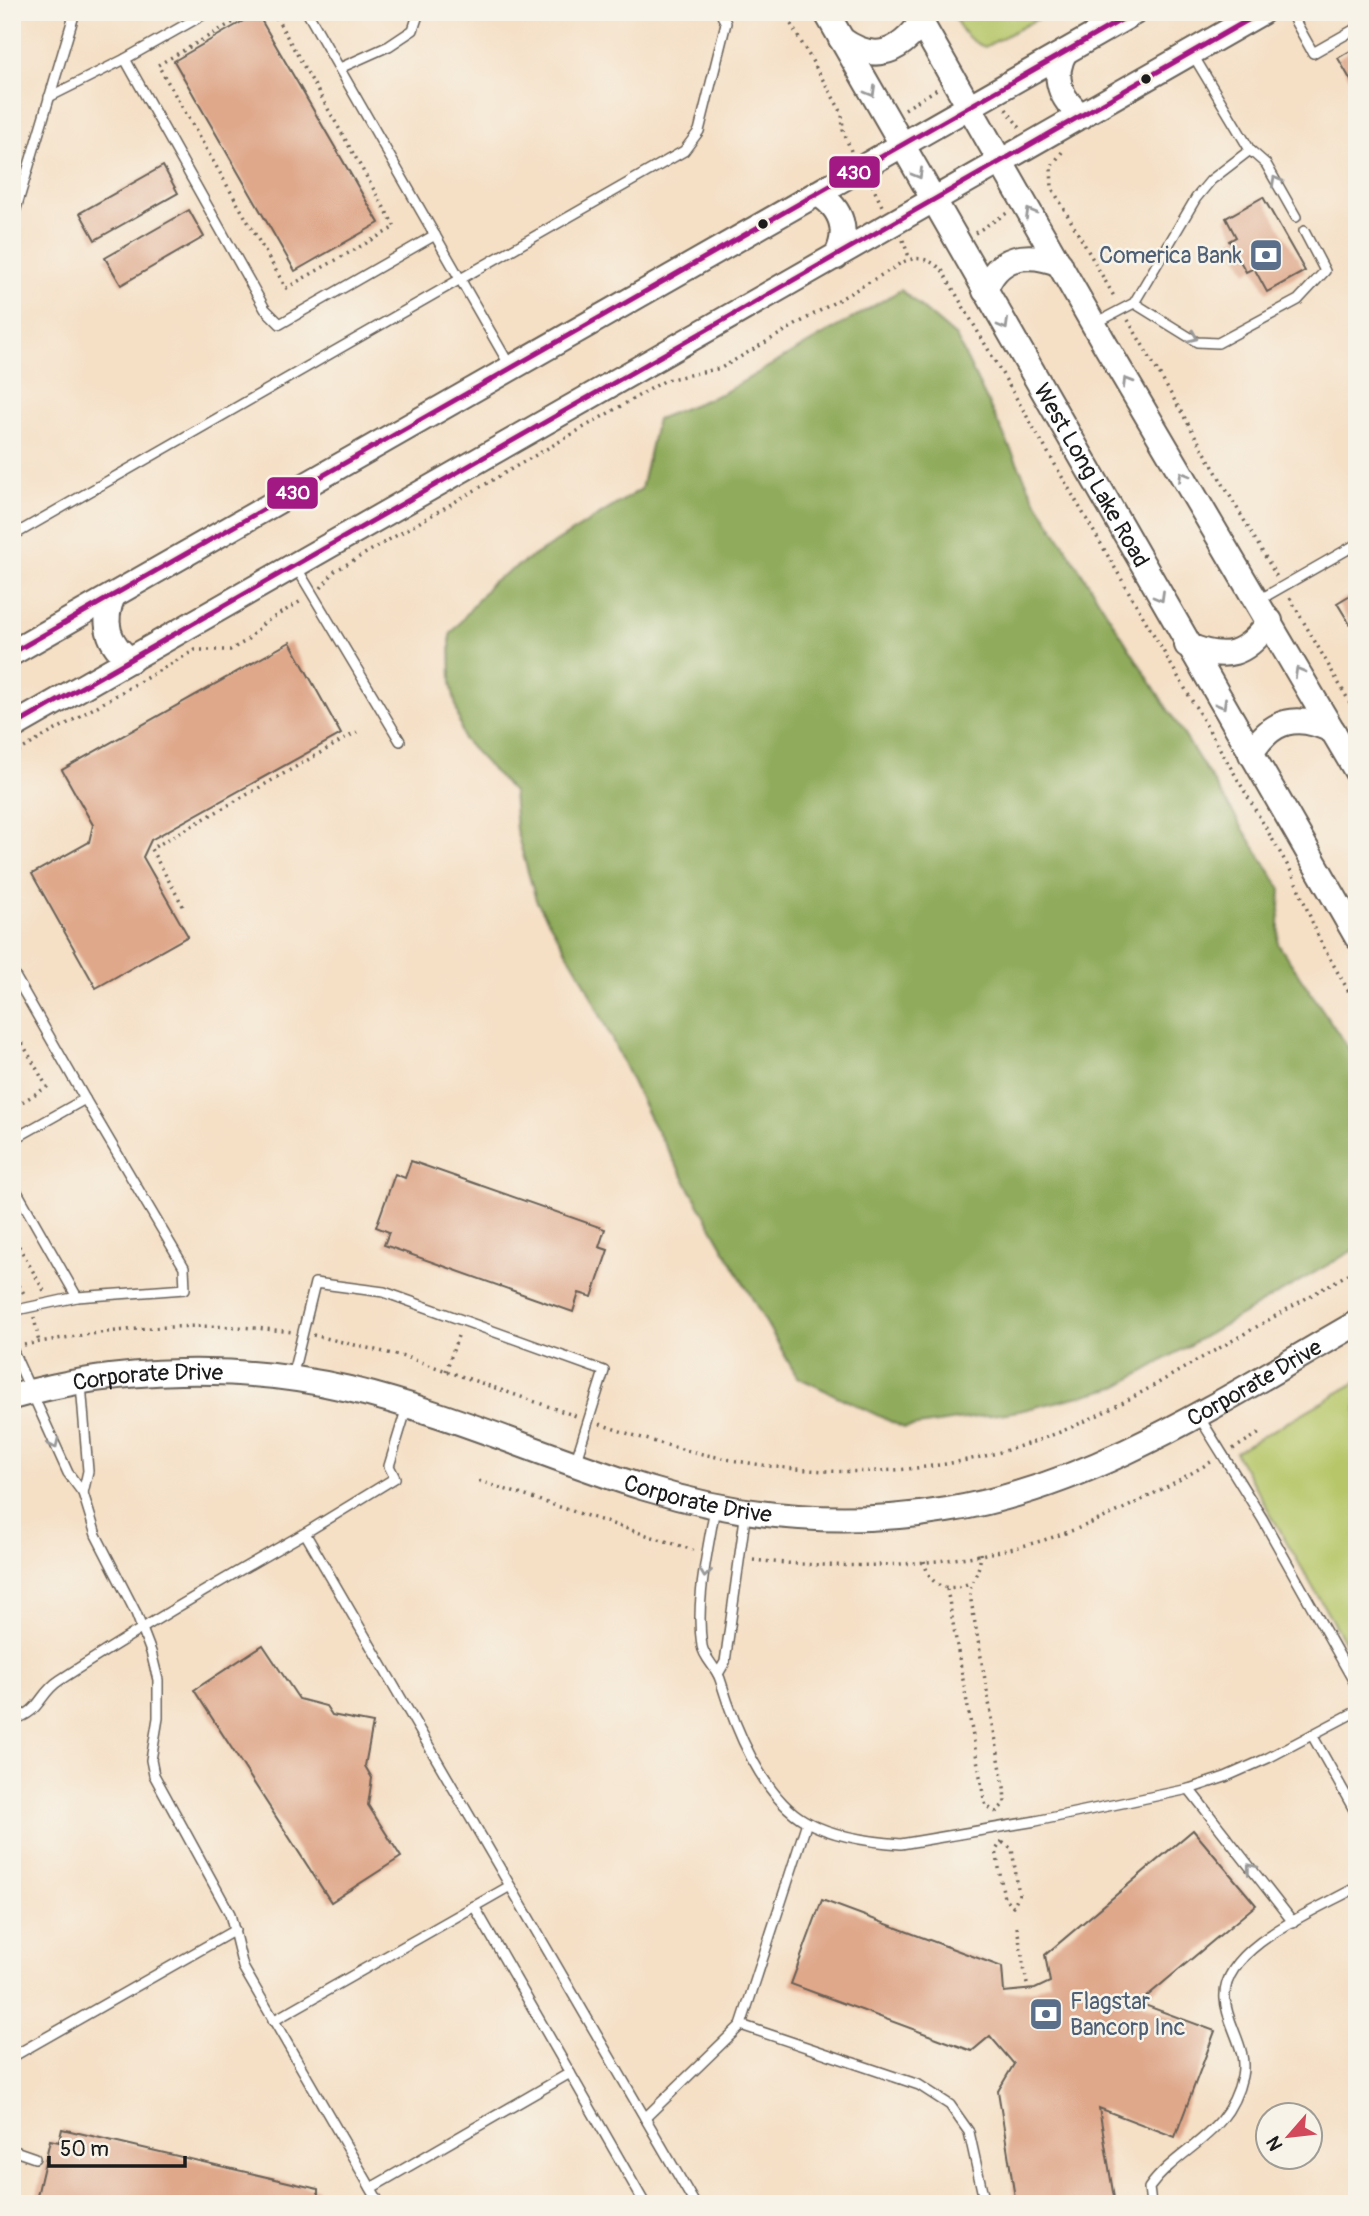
<svg xmlns="http://www.w3.org/2000/svg" width="1369" height="2216" viewBox="0 0 1369 2216" font-family="Pangolin,sans-serif">
	<style>
		.green { fill: #b6c668; stroke: #697142; stroke-width: 2 }
		.forest { fill: #90ab5c; stroke: #56643c; stroke-width: 2 }
		.building { fill: #dfa88b }
		.lines { fill: none; stroke-linecap: round; stroke-linejoin: round }
		.lane-casing { stroke: #686057; stroke-width: 12 }
		.secondary-casing { stroke: #686057; stroke-width: 28 }
		.path { stroke: #686057; stroke-width: 3.5; stroke-dasharray: 2 5; stroke-linecap: butt }
		.lane { stroke: #fff; stroke-width: 9 }
		.secondary { stroke: #fff; stroke-width: 24 }
		.bus-1-casing { stroke: #f7f3e8; stroke-width: 10 }
		.bus-1 { stroke: #a31984; stroke-width: 5 }
		.oneway { stroke: #999 }
		.bus-dot { fill: #1c1c1c; stroke: #f7f3e8; stroke-width: 2.5 }
		.labels { text-anchor: middle; stroke-width: 5; stroke-linejoin: round; paint-order: stroke }
		.service-label { font-size: 23px; fill: #4e5e75; stroke: #f7f3e8; text-anchor: end }
		.street-label { font-size: 23px; fill: #1c1c1c; stroke: #f7f3e8 }
		.line-badge { stroke: #f7f3e8; stroke-width: 2.5 }
		.badge-label { font-size: 19px; text-anchor: middle; font-weight: bold; fill: #fff }
	</style>
	<rect width="100%" height="100%" fill="#f7f3e8"/>
	<filter id="ink" filterUnits="userSpaceOnUse"><feTurbulence type="fractalNoise" baseFrequency=".0143" numOctaves="2"/><feDisplacementMap in="SourceGraphic" scale="14" xChannelSelector="R" yChannelSelector="G"/><feConvolveMatrix kernelMatrix="1 2 1 2 8 2 1 2 1" color-interpolation-filters="sRGB"/></filter>
	<filter id="wash" filterUnits="userSpaceOnUse"><feTurbulence type="fractalNoise" baseFrequency=".00686" numOctaves="4" result="noise"/><feDisplacementMap in="SourceGraphic" scale="28" xChannelSelector="R" yChannelSelector="G"/><feGaussianBlur stdDeviation="1.57" result="paint"/><feColorMatrix in="noise" values="0 0 0 0 0 0 0 0 0 0 0 0 0 0 0 0 0 1.4 0 .05"/><feComposite in="paint" operator="in"/></filter>
	<g filter="url(#wash)">
		<rect width="100%" height="100%" fill="#f5dfc5"/>
		<g class="green">
			<path d="M951,12H1050L985,47C967,41 960,28 951,12Z"/>
			<path d="M1357,1382V1664L1235,1452Z"/>
		</g>
		<path class="forest" d="M901,290L956,337L1034,497L1281,889L1278,944L1357,1061V1248L1117,1387L1019,1411L904,1428L797,1377L649,1117L583,979L536,900L516,830L513,792L463,739L451,683L450,635L492,582L641,489L657,419L723,393Z"/>
		<g id="blocks">
			<g class="building">
				<path d="M257,13L379,223L295,271L174,61Z"/>
				<path d="M1357,47V91L1338,58Z"/>
				<path d="M163,166L178,193L95,240L80,213Z"/>
				<path d="M1263,197L1305,271L1267,292L1254,268L1246,272L1229,241L1236,237L1226,218Z"/>
				<path d="M189,210L204,237L121,285L105,258Z"/>
				<path d="M1357,591V636L1337,603Z"/>
				<path d="M290,642L341,734L151,840L143,857L188,936L96,988L32,874L89,842L93,825L62,770Z"/>
				<path d="M411,1161L605,1229L599,1247L608,1250L592,1297L579,1293L573,1312L384,1245L389,1232L376,1227L395,1174L405,1178Z"/>
				<path d="M263,1645L299,1699L326,1706L332,1715L373,1723L365,1766L372,1778L368,1805L401,1857L331,1902L194,1690Z"/>
				<path d="M1193,1830L1256,1905L1139,2003L1215,2031L1175,2137L1099,2108L1115,2204H1016L998,2091L1014,2064L990,2036L972,2051L791,1984L822,1900L1002,1967L1004,1992L1035,1989L1050,1982L1045,1955Z"/>
				<path d="M62,2129L318,2189V2199L326,2201V2204H42L36,2200L50,2140L59,2142Z"/>
			</g>
		</g>
	</g>
	<g filter="url(#ink)">
		<use href="#blocks" fill-opacity="0" stroke="#686057" stroke-width="2"/>
		<g class="lines">
			<g class="lane-casing">
				<g id="lane">
					<path d="M208,12L125,59L265,309L280,324L435,235"/>
					<path d="M307,12L510,366"/>
					<path d="M1290,12L1313,53L1357,28"/>
					<path d="M1193,55L1250,150L1266,164L1296,217"/>
					<path d="M340,68L389,46L413,30L419,12"/>
					<path d="M49,97L125,59"/>
					<path d="M12,222L75,12"/>
					<path d="M1134,303L1197,342L1218,343L1298,300L1325,271L1304,231"/>
					<path d="M1094,324L1134,303L1196,198L1211,180L1250,150"/>
					<path d="M12,536L684,151L699,131L726,23L720,12"/>
					<path d="M295,565L400,741"/>
					<path d="M1259,600L1357,544"/>
					<path d="M12,971L85,1099L12,1140"/>
					<path d="M12,1183L77,1297L12,1311"/>
					<path d="M77,1297L185,1289L184,1267L85,1099"/>
					<path d="M12,1349L68,1473L83,1493L96,1535L136,1613L151,1652L158,1680V1718L151,1760L154,1775L230,1914L243,1967L380,2204"/>
					<path d="M292,1377L315,1283L384,1292L604,1371L575,1463"/>
					<path d="M81,1384L88,1471L83,1493"/>
					<path d="M407,1407L389,1466L395,1478L305,1533L695,2204"/>
					<path d="M1198,1415L1262,1518L1357,1687"/>
					<path d="M715,1507C708,1551 695,1601 702,1646C704,1658 716,1667 720,1679C734,1725 762,1798 807,1822C833,1836 872,1842 901,1844L1036,1821L1189,1789L1225,1777L1268,1758L1357,1711"/>
					<path d="M718,1674L725,1662L746,1511"/>
					<path d="M12,1720C42,1712 38,1694 60,1680C140,1628 222,1580 305,1533"/>
					<path d="M1312,1735L1357,1815"/>
					<path d="M1189,1789L1293,1922"/>
					<path d="M807,1822L741,2025L919,2085L950,2105L969,2132L985,2204"/>
					<path d="M273,2021L510,1886"/>
					<path d="M12,2057L235,1930"/>
					<path d="M570,2073L645,2204"/>
					<path d="M645,2118L741,2025"/>
					<path d="M12,2150L35,2158"/>
					<path d="M371,2188L570,2073L474,1906"/>
					<path d="M1151,2204L1149,2188C1179,2146 1229,2137 1242,2076C1248,2048 1227,2026 1225,1999C1221,1947 1319,1909 1357,1887"/>
				</g>
			</g>
			<g class="secondary-casing">
				<g id="secondary">
					<path id="s1" d="M826,12L1357,937"/>
					<path d="M915,12L1106,346L1357,772"/>
					<path d="M841,39C874,63 898,54 921,23"/>
					<path d="M1065,52C1051,77 1061,100 1082,116"/>
					<path d="M818,194C843,209 849,232 836,257"/>
					<path d="M985,291C997,255 1028,251 1060,264"/>
					<path d="M113,596C102,621 107,644 131,660"/>
					<path d="M1187,645C1226,662 1246,655 1270,621"/>
					<path d="M12,653L1135,12"/>
					<path d="M12,727L1262,12"/>
					<path d="M1251,754C1271,719 1298,713 1333,731"/>
					<path id="s2" d="M12,1397C119,1366 241,1364 349,1389C450,1413 546,1457 645,1488C743,1518 845,1527 947,1510C1097,1486 1227,1397 1357,1323"/>
				</g>
			</g>
			<g class="path">
				<path d="M251,12L158,65L286,288L395,227L273,12"/>
				<path d="M784,12L842,113L843,130L851,151"/>
				<path d="M905,109L937,89"/>
				<path d="M1006,109L1020,128"/>
				<path d="M1062,152L1051,167L1052,188L1115,298"/>
				<path d="M872,185L882,206"/>
				<path d="M975,233L1007,213"/>
				<path d="M903,240L909,257"/>
				<path d="M1128,320L1277,577"/>
				<path d="M321,588L335,571L666,380L721,368L892,269C909,256 925,254 942,270L1292,873L1321,943L1357,1006"/>
				<path d="M1290,598L1357,715"/>
				<path d="M12,755L195,650H230L246,641L264,623L303,600"/>
				<path d="M183,906L151,849L357,732"/>
				<path d="M12,1025L47,1087L12,1108"/>
				<path d="M12,1234L44,1291"/>
				<path d="M12,1273L26,1297"/>
				<path d="M34,1317L39,1343"/>
				<path d="M313,1335L409,1358L576,1416"/>
				<path d="M24,1345C112,1328 202,1320 292,1332"/>
				<path d="M446,1371L459,1333"/>
				<path d="M600,1424C752,1478 907,1493 1060,1432C1107,1413 1152,1387 1196,1361C1250,1331 1303,1300 1357,1269"/>
				<path d="M1233,1449L1260,1433"/>
				<path d="M479,1481L693,1550"/>
				<path d="M980,1553C982,1571 970,1579 970,1595L1004,1787L1005,1803L996,1812"/>
				<path d="M753,1560C854,1571 972,1567 1068,1532C1119,1514 1165,1488 1211,1462"/>
				<path d="M924,1561C930,1587 946,1593 970,1583"/>
				<path d="M947,1589L984,1799L986,1806L996,1812"/>
				<path d="M1002,1841L996,1850L1004,1898L1013,1906L1019,1895L1012,1849L1002,1842"/>
				<path d="M1017,1927L1028,1990"/>
			</g>
			<use href="#lane" class="lane"/>
			<use href="#secondary" class="secondary"/>
			<g class="bus-1-casing">
				<g id="bus-1">
					<path d="M12,653L1135,12"/>
					<path d="M12,727L1262,12"/>
				</g>
			</g>
			<use href="#bus-1" class="bus-1"/>
		</g>
		<defs><path id="oneway-chevron" d="M-2-3.5L2.5 0L-2 3.5" fill="none" stroke-width="1.6" stroke-linecap="round" stroke-linejoin="round" transform="scale(1.75)"/></defs>
		<g class="oneway">
			<use href="#oneway-chevron" transform="translate(871 92) rotate(60)"/>
			<use href="#oneway-chevron" transform="translate(918 174) rotate(60)"/>
			<use href="#oneway-chevron" transform="translate(1276 181) rotate(-119)"/>
			<use href="#oneway-chevron" transform="translate(1030 213) rotate(-120)"/>
			<use href="#oneway-chevron" transform="translate(1004 325) rotate(60)"/>
			<use href="#oneway-chevron" transform="translate(1193 337) rotate(24)"/>
			<use href="#oneway-chevron" transform="translate(1127 382) rotate(-121)"/>
			<use href="#oneway-chevron" transform="translate(1183 476) rotate(-121)"/>
			<use href="#oneway-chevron" transform="translate(1160 597) rotate(60)"/>
			<use href="#oneway-chevron" transform="translate(1299 672) rotate(-120)"/>
			<use href="#oneway-chevron" transform="translate(1222 704) rotate(60)"/>
			<use href="#oneway-chevron" transform="translate(54 1444) rotate(65)"/>
			<use href="#oneway-chevron" transform="translate(705 1573) rotate(97)"/>
			<use href="#oneway-chevron" transform="translate(1251 1868) rotate(-128)"/>
		</g>
	</g>
	<defs>
		<g id="bank-square" transform="scale(1.75)"><rect x="-9" y="-9" width="18" height="18" rx="4" fill="#5c6f8a" stroke="#f7f3e8"/><path d="M-6-4H6V4H-6ZM0-2.3a2.3 2.3 0 1 0 0 4.6a2.3 2.3 0 1 0 0-4.6Z" fill="#fff"/></g>
	</defs>
	<g fill-rule="evenodd">
		<use href="#bank-square" x="1266" y="255"/>
		<use href="#bank-square" x="1046" y="2014"/>
	</g>
	<g class="bus-dot">
		<circle cx="1146" cy="79" r="6"/>
		<circle cx="763" cy="224" r="6"/>
	</g>
	<g class="labels">
		<g class="service-label">
			<text x="1242" y="263">Comerica Bank</text>
			<text x="1070" y="2009" text-anchor="start">Flagstar<tspan x="1070" dy="26">Bancorp Inc</tspan></text>
		</g>
		<g class="street-label">
			<text dy="8" stroke="none"><textPath href="#s1" startOffset="534">West Long Lake Road</textPath></text>
			<text dy="8" stroke="none"><textPath href="#s2" startOffset="138">Corporate Drive</textPath></text>
			<text dy="8" stroke="none"><textPath href="#s2" startOffset="1293">Corporate Drive</textPath></text>
			<text dy="8" stroke="none"><textPath href="#s2" startOffset="707">Corporate Drive</textPath></text>
		</g>
	</g>
	<g class="line-badge">
		<rect x="828" y="155" width="53" height="34" rx="7" fill="#a31984"/>
		<rect x="266" y="476" width="53" height="34" rx="7" fill="#a31984"/>
	</g>
	<g class="badge-label">
		<text x="854" y="179">430</text>
		<text x="293" y="499">430</text>
	</g>
	<rect width="1369" height="2216" fill="none" stroke="#f7f3e8" stroke-width="42"/>
	<g transform="translate(1289 2136) rotate(242)"><circle r="33" fill="#f7f3e8" stroke="#9f9d96" stroke-width="2"/>
	<path d="M0-5L12 26L0 18L-12 26Z" fill="#d1495b"/>
	<text y="-10" font-size="19" font-weight="bold" text-anchor="middle" fill="#1c1c1c">N</text>
	</g>
	<path d="M49 2156v10h136v-10" fill="none" stroke="#1c1c1c" stroke-width="3.5"/>
	<text x="60" y="2156" font-size="21" fill="#1c1c1c" stroke="#f7f3e8" stroke-width="5" paint-order="stroke">50 m</text>
</svg>
